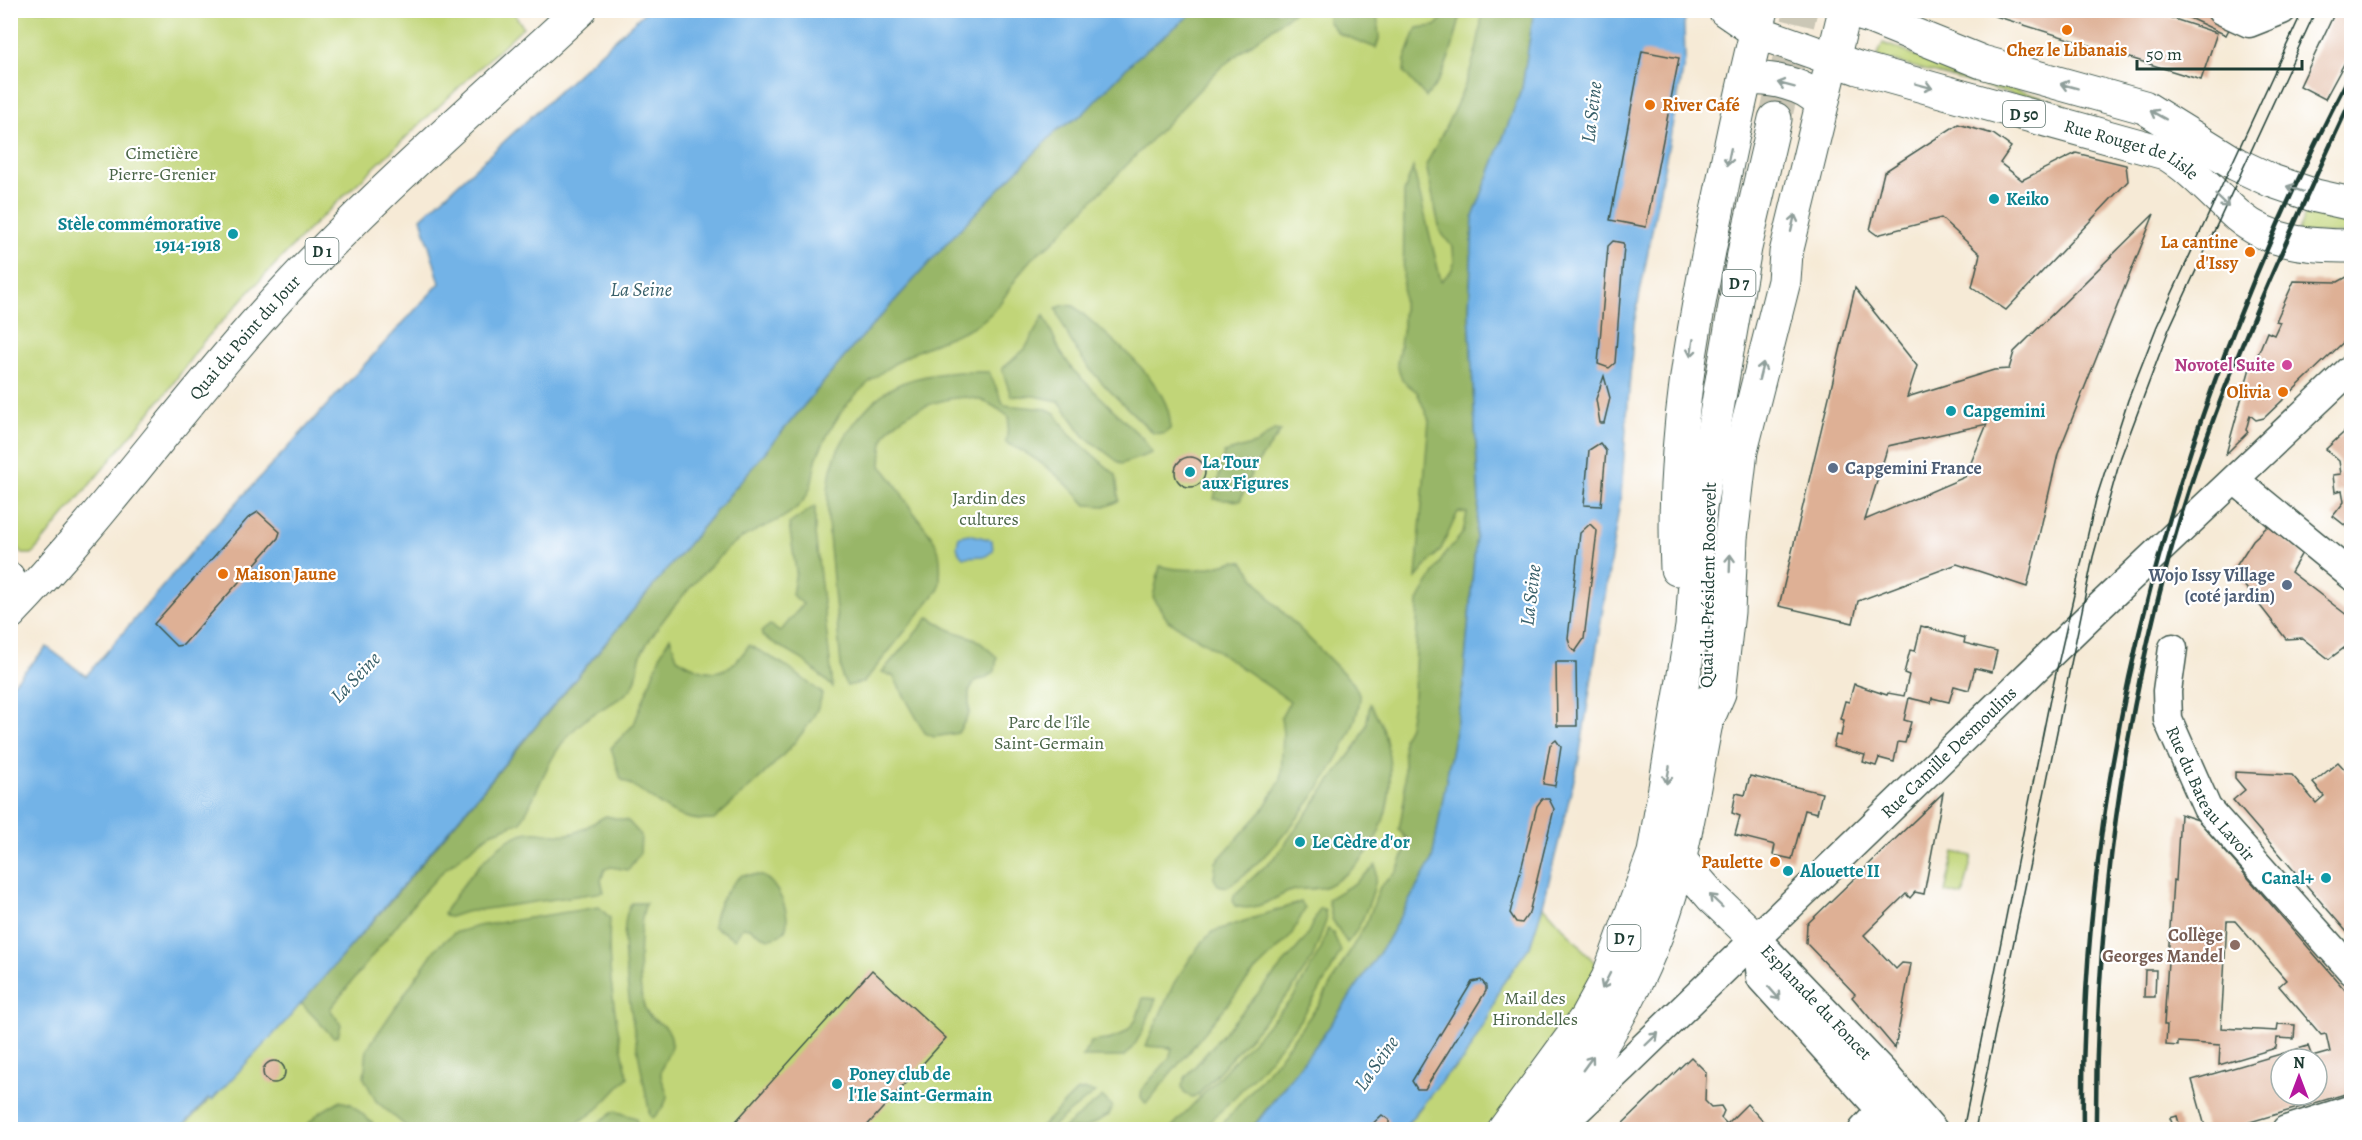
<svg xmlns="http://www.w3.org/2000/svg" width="2362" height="1140" viewBox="0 0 2362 1140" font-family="Alegreya,serif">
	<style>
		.green { fill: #c1d578; stroke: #708956; stroke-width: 1.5 }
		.forest { fill: #98b668; stroke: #5c7a4e; stroke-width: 1.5 }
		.water { fill: #73b3e7; stroke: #49788e; stroke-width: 1.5 }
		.building { fill: #deb095; fill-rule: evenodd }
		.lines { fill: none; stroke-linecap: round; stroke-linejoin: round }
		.major-tunnel { stroke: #cbc7b6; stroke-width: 33; stroke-dasharray: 33 16; stroke-linecap: butt }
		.minor-casing { stroke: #3f574c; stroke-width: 31 }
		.major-casing { stroke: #3f574c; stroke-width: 35 }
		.minor { stroke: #fff; stroke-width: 28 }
		.major { stroke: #fff; stroke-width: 33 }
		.tram { stroke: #1f3d34; stroke-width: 1.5 }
		.rail { stroke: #1f3d34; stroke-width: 4.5 }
		.oneway { stroke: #8f9e9a }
		.food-dot { fill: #e8710a; stroke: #fff; stroke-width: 2 }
		.culture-dot { fill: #0f9aa8; stroke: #fff; stroke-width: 2 }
		.hotel-dot { fill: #d1479c; stroke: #fff; stroke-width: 2 }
		.service-dot { fill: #5c6f8a; stroke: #fff; stroke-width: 2 }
		.education-dot { fill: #8d6e63; stroke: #fff; stroke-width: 2 }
		.labels { text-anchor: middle; stroke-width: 4.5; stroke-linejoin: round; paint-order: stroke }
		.shield { fill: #fff; stroke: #627771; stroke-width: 1.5 }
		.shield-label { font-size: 16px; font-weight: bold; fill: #1f3d34 }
		.food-label { font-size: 18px; font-weight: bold; fill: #c56008; stroke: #fff; text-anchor: end }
		.street-label { font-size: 18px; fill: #1f3d34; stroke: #fff }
		.park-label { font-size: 18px; fill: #486345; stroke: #fff }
		.culture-label { font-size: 18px; font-weight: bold; fill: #0d838f; stroke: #fff; text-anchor: start }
		.hotel-label { font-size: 18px; font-weight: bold; fill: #b23c85; stroke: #fff; text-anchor: end }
		.service-label { font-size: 18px; font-weight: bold; fill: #4e5e75; stroke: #fff; text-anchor: start }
		.education-label { font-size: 18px; font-weight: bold; fill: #785e54; stroke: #fff; text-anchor: end }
		.water-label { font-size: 20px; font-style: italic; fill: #38606a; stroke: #fff }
	</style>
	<rect width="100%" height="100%" fill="#fff"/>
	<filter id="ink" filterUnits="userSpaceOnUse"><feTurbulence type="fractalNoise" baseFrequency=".0167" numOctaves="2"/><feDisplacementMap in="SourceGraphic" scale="12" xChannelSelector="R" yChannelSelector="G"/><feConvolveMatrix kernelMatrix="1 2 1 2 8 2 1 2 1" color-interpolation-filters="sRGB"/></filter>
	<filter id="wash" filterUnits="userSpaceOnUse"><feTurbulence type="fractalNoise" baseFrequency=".008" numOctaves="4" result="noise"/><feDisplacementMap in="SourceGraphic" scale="24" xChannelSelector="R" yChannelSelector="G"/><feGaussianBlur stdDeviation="1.35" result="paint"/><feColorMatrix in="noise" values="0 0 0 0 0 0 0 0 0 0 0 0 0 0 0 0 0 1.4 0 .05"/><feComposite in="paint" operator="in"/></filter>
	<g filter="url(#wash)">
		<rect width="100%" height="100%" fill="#f6ead6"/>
		<g class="green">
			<path d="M11,10H512L523,27L310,228L264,276L202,343L167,392L32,554H22L10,536Z"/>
			<path d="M1195,11H1534L1479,500L1463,686L1432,860L1251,1129L180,1130L286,1021L478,794Z"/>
			<path d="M1883,43L1972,77L2065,104L2034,100L1877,57Z"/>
			<path d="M2309,206L2351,215V234L2297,233Z"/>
			<path d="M1954,852L1972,856L1963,896L1945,892Z"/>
			<path d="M1543,905L1607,976L1498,1129L1403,1130L1446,1075L1456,1068L1488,1018L1501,986L1530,946Z"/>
		</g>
		<g class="forest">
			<path d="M1195,11H1295L1220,68L1051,244C1016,264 1012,296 986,318C972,330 950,336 933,344C898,358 862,382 840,414C832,426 824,441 818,454C812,470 815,487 803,501C783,525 749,528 727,549C696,580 665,613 643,650C636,662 640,678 631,689C619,702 600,708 586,719C548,749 543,783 521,822L491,833L444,870L420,896L330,1009L341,1025L338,1036L333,1037L301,1003L389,903L852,348L957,232L1057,130L1083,114L1134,60Z"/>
			<path d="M1329,11H1377L1379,39L1376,48L1338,33L1328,21Z"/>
			<path d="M1449,11H1461C1456,39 1446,76 1426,97L1404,72L1405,60L1417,28L1435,26Z"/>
			<path d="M1482,11H1534L1522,88L1473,217L1469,312L1479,500L1463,686L1432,860L1382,949L1323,1036L1251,1129L1217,1130L1275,1063L1320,1003L1368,920L1380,887L1397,871L1409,842L1399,830L1405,795L1403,738L1409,726L1414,694L1418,601L1445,554L1463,533L1467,513L1458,512L1441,549L1416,578L1429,420L1417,392L1402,380L1397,364L1403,326L1404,192L1413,167L1441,281L1451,271L1454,263L1453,248L1440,231L1426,165C1452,115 1479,68 1482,11Z"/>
			<path d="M1065,305L1074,306C1104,334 1175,384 1170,429L1163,434L1153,433C1110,390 1077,367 1056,308Z"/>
			<path d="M1044,315L1060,351L1073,370L1144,440L1152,453L1121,464L1084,436L1059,401L1034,396H1011L1002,369L1025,349Z"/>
			<path d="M960,372H989L1004,405L1047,409L1055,413L1070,435L1116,475L1119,501L1107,506L1086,505C1064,479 1038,457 1006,443L1009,417C998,408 987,401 973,398C949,393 893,414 884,438C881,446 882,458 881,466C895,481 898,488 908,504C932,541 945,539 939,589L864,682L847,686L842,677C839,640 835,604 832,567C829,537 825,505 830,475C836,441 869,396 902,383C920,376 940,373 960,372Z"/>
			<path d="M1274,430L1281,431L1253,469L1240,501L1214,499L1224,453L1258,443Z"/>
			<path d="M815,506V533L833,687L803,660L762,636V631L770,625L780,632L803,604L792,595L796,571L789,524Z"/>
			<path d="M1235,561L1243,562L1272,601L1354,684L1360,697C1356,751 1274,859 1227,887L1218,885L1214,878L1216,862L1262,811L1281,779L1283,733L1281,718L1290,701L1207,644L1168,621L1153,597L1160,566C1191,573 1205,569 1235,561Z"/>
			<path d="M929,617L950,630L976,639L997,657L995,671L984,679L976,680L969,692V714L958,733L934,737L925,733L893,676L882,672Z"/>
			<path d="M670,637L677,658C709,678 728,678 749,645L783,664L822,693C818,733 744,791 714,820C668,823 658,797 621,779L611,748L634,724L662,651Z"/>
			<path d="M1370,704C1375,713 1382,723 1384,732C1400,791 1385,857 1327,886C1316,891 1302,887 1291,891C1273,898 1255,913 1235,906L1233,902L1234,895L1277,855L1358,743L1366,726Z"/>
			<path d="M606,816L628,821L641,835L640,853L628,870L611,867L605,869L601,880L604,892L465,912L450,917L445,916L444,913C460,887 496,837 529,832C541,830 557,838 574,833C582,831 597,820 606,816Z"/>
			<path d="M1376,865C1379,885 1361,929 1347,943L1332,919L1328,899L1355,883Z"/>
			<path d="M742,875C748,875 756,874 762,876C777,881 792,915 785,930C782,936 774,937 768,939L749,928L742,927L735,939L713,926C715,906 727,888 742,875Z"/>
			<path d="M1301,902L1305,909L1290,937L1254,972L1146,1104L1141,1097L1142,1089L1169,1059L1172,1048L1146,1046L1174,983L1198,947L1212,932Z"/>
			<path d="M632,903H646C638,922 636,995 647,1013C653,1023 665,1022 670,1034C676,1049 662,1059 661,1073C660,1081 667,1087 667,1095C667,1104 659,1112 653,1118L650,1116C644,1079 609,928 632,903Z"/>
			<path d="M599,907L610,918C606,972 616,1024 628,1077C614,1092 599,1111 580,1121C546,1137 451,1130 409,1129L376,1101L364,1078L367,1049L436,948L454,933L478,926Z"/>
			<path d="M1320,908L1325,911L1326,921L1312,959L1291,991L1198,1095L1192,1097L1184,1093L1182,1086L1185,1078L1305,939Z"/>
			<path d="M1328,928L1333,933L1341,951C1309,1019 1256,1078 1202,1129H1170L1293,998L1321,949Z"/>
			<path d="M1143,998L1156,999C1147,1020 1141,1042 1123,1057H1082L1091,1042C1098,1040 1105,1041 1111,1039C1132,1033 1138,1018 1143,998Z"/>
			<path d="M1085,1090L1095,1092L1049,1129H1039L1076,1092Z"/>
			<path d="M1103,1097L1112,1106L1109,1115L1083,1129H1062Z"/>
			<path d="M339,1101L351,1104L379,1129H303L319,1113Z"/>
			<path d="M615,1111L636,1118L638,1129H589Z"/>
		</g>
		<g class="water">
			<path d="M646,11H1195L1134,60L1083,114L1057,130L957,232L852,348L388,903L286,1021L212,1100L209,1098L180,1129H11L10,687L47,647L86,676L203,539L440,283L421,218Z"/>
			<path d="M1534,11H1688L1684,24L1685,60L1634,324L1621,495L1579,759L1543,905L1530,946L1501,986L1488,1018L1464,1059L1446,1075L1403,1129L1251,1130L1323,1036L1382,949L1432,860L1463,686L1479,500L1469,312L1473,217L1522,88Z"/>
			<path d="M969,534L992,540L993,551L986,556L963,557C955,549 957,545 959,536Z"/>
		</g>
		<g id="blocks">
			<g class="building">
				<path d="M1976,10H2147L2217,33L2201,80Z"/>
				<path d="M2172,10H2239L2226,35Z"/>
				<path d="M2336,10H2352V49L2325,99L2300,86Z"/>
				<path d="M1642,51L1679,58L1646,227L1610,220Z"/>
				<path d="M1958,124L1993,134L2011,147L2000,163L2022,180L2076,153L2126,165L2128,181L2006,310L1972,287L1980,254L1941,218L1877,235L1870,230L1884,172Z"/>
				<path d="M2154,214L2058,454L2027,587L1957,564L1858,601L1853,623L1779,606L1855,288L1917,366L1907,397L1994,370L2009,369L2014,352ZM1987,424L1965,477L1865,520L1888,446Z"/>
				<path d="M1613,241L1623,243L1624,246L1615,363L1609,368L1598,364L1608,246Z"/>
				<path d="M2352,274V334L2264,418L2256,420L2250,415L2246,430L2248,432L2226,454L2250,368L2258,361L2256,359L2267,332L2274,335L2280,322L2276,321L2294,281L2338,282Z"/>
				<path d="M1604,376L1610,398L1604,423H1600L1596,399Z"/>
				<path d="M2352,425V531L2333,516L2344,502L2342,490L2335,492L2333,475L2341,474L2339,461L2326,449Z"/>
				<path d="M1600,443L1606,451L1601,506L1584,505L1589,450Z"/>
				<circle cx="1190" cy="472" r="15"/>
				<path d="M258,512L280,532L278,538L183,645L176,646L154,624L248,518Z"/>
				<path d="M1590,524L1597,531L1584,639L1575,652L1570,646L1568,638L1580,533Z"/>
				<path d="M2268,526L2302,553L2291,572L2352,619V642L2329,659L2302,638L2286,639L2233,571L2253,540Z"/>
				<path d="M1921,626L1965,638L1964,643L1997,651L1992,672L1975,668L1969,690L1954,686L1949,702L1932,698L1931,703L1909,698L1904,720L1911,722L1905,743L1898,742L1894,762L1879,758L1876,766L1863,762L1865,755L1833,747L1836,735L1841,736L1844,720L1840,719L1845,701L1849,702L1854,684L1887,695L1888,693L1904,696L1909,675L1904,673L1910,650L1915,651Z"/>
				<path d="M1556,662H1576L1577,726H1557Z"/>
				<path d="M1556,740L1561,747L1555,786L1543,784L1550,745Z"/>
				<path d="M2338,762L2349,774L2352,772V938L2233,800L2245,790L2235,778V772L2292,775L2316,803L2324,796L2313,783Z"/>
				<path d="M1750,776L1822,793L1817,813L1805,810L1792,859L1773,855L1775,845L1735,835L1740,816L1732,813L1736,793L1745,795Z"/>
				<path d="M1943,793L1924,894L1915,892L1910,898L1906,894L1864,935L1896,969L1902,963L1911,964L1895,1048L1852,997L1855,994L1806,943L1807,924Z"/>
				<path d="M1542,799H1549L1554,809L1529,913L1522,923L1516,922L1510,913L1537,806Z"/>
				<path d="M2180,814L2198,820L2352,998V1092L2223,1130H2206L2192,1080L2308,1046L2312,1057L2330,1052L2326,1034L2321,1035L2279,986L2286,980L2235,921H2227L2221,1028L2277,1031L2278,1024L2295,1025L2294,1039L2277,1038L2276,1048L2219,1065L2220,1045L2178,1042V1046L2166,1045L2167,1025H2164L2173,880L2176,881ZM2281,1059H2317V1095H2281Z"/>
				<path d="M872,970L946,1038L863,1130H728Z"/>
				<path d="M2145,970H2156L2155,997H2144Z"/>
				<path d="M1481,980L1486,986V991L1425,1089H1417L1412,1081L1472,982Z"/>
				<path d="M1691,1057L1706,1072L1705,1101L1711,1107L1721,1106L1724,1111L1721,1118L1727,1124L1747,1104L1771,1130H1616Z"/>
				<circle cx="274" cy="1072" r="11"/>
				<path d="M1382,1115L1389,1120V1125L1386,1130H1366Z"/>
				<path d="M2177,1116L2181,1130H2175L2170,1118Z"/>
			</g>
		</g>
	</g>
	<g filter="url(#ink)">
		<use href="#blocks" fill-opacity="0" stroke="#3f574c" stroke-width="1.5"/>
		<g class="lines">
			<path class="major-tunnel" d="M1775,119L1801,10"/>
			<g class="minor-casing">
				<g id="minor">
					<path d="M2221,10L2249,23L2282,10"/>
					<path d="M2235,480L2352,576"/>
					<path d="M10,577L24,599"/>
					<path id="s1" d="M2173,648L2167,691L2168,720L2207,808L2352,971"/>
					<path id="s2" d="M1757,940L1882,1071L1933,1130"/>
					<path d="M1757,940L1761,978L1899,1130"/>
					<path id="s3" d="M1542,1127L1575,1112L1623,1067L2095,611L2352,368"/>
					<path d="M1863,1130L1894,1096"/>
					<path d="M2286,1130L2352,1109"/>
				</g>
			</g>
			<g class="major-casing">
				<g id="major">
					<path id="s4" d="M1725,10L1757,32L1858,68L2165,153C2194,170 2214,195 2238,216C2271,244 2311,246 2352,246"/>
					<path d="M1846,10L1870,17L1982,62L2144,107L2236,164L2272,181L2316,196L2352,204"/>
					<path d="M1745,80C1767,76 1808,84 1821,104"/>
					<path d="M1677,569C1671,442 1693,326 1719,202C1732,138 1745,74 1762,10"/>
					<path id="s5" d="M10,613C101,519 176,412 263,315C360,206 473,110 580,10"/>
					<path d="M1706,723L1719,693L1728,612L1731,538L1741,451L1784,281L1786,253L1845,10"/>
					<path d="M1679,859L1712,897L1757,940"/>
					<path d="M1504,1130L1586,1018L1608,978L1654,853L1692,627L1700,507L1745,248L1775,119"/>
					<path d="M1540,1130C1606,1051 1657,958 1680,857C1690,813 1697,768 1706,723L1707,702"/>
				</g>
			</g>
			<use href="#minor" class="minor"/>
			<use href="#major" class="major"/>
			<g class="tram">
				<path d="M1963,1130L2050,699L2096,499L2128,400L2157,326L2303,10"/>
				<path d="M1975,1130L2093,557L2121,457L2169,329L2316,10"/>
			</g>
			<g class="rail">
				<path d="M2083,1130C2078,760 2181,397 2352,71"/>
				<path d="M2096,1130C2095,921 2122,712 2182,512C2226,369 2289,234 2352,98"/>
			</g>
		</g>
		<defs><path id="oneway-shaft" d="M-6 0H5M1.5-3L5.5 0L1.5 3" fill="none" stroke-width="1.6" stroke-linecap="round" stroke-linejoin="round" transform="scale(1.5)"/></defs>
		<g class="oneway">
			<use href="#oneway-shaft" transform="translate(1786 85) rotate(-165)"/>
			<use href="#oneway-shaft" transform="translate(1924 86) rotate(15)"/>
			<use href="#oneway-shaft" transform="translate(2069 86) rotate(-165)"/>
			<use href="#oneway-shaft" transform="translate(2158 115) rotate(-151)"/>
			<use href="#oneway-shaft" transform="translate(1729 157) rotate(102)"/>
			<use href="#oneway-shaft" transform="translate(2295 189) rotate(-162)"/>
			<use href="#oneway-shaft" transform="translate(2222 201) rotate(44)"/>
			<use href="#oneway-shaft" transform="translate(1793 223) rotate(-77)"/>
			<use href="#oneway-shaft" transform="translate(1692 348) rotate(99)"/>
			<use href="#oneway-shaft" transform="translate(1761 371) rotate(-76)"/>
			<use href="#oneway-shaft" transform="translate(1730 563) rotate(-88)"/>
			<use href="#oneway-shaft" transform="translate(1668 775) rotate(100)"/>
			<use href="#oneway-shaft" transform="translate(1716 901) rotate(-136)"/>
			<use href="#oneway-shaft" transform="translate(1606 981) rotate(117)"/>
			<use href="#oneway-shaft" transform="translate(1774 993) rotate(49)"/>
			<use href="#oneway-shaft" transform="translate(1652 1039) rotate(-44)"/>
			<use href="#oneway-shaft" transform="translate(1588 1063) rotate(-54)"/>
		</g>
	</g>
	<g class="food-dot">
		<circle cx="2067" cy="30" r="6"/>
		<circle cx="1650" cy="105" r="6"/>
		<circle cx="2250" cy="252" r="6"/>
		<circle cx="2283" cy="392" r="6"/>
		<circle cx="223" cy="574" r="6"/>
		<circle cx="1775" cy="862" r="6"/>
	</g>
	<g class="culture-dot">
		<circle cx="1994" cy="199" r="6"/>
		<circle cx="233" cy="234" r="6"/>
		<circle cx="1951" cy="411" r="6"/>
		<circle cx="1190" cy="472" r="6"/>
		<circle cx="1300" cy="842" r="6"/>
		<circle cx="1788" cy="871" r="6"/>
		<circle cx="2326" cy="878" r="6"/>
		<circle cx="837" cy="1084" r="6"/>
	</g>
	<circle class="hotel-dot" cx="2287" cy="365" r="6"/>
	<g class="service-dot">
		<circle cx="1833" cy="468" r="6"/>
		<circle cx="2287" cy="585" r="6"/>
	</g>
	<circle class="education-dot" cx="2235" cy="945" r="6"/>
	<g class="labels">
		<g class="shield">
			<rect x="2003" y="101" width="42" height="26" rx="4.5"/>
			<rect x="305.5" y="238" width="33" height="26" rx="4.5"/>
			<rect x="1722.5" y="270" width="33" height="26" rx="4.5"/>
			<rect x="1607.5" y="925" width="33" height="26" rx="4.5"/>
		</g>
		<g class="shield-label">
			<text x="2024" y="120">D 50</text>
			<text x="322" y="257">D 1</text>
			<text x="1739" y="289">D 7</text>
			<text x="1624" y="944">D 7</text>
		</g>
		<g class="food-label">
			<text x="2067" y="56" text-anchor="middle">Chez le Libanais</text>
			<text x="1662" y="111" text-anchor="start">River Café</text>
			<text x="2238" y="248">La cantine<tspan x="2238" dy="21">d'Issy</tspan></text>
			<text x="2271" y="398">Olivia</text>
			<text x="235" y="580" text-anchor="start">Maison Jaune</text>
			<text x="1763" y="868">Paulette</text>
		</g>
		<g class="street-label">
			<text dy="6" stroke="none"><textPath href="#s4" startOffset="432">Rue Rouget de Lisle</textPath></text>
			<text dy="6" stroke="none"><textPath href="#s5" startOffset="362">Quai du Point du Jour</textPath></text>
			<text transform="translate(1708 585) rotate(-89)" y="6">Quai du Président Roosevelt</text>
			<text dy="6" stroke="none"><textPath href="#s3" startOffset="555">Rue Camille Desmoulins</textPath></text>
			<text dy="6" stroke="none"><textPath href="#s1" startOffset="158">Rue du Bateau Lavoir</textPath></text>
			<text dy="6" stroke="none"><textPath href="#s2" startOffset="86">Esplanade du Foncet</textPath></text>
		</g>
		<g class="park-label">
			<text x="162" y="159">Cimetière<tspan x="162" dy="21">Pierre-Grenier</tspan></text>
			<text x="989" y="504">Jardin des<tspan x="989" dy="21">cultures</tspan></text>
			<text x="1049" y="728">Parc de l'île<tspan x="1049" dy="21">Saint-Germain</tspan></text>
			<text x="1535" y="1004">Mail des<tspan x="1535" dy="21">Hirondelles</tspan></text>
		</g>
		<g class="culture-label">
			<text x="2006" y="205">Keiko</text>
			<text x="221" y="230" text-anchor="end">Stèle commémorative<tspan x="221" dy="21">1914-1918</tspan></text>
			<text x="1963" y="417">Capgemini</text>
			<text x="1202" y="468">La Tour<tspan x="1202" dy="21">aux Figures</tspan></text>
			<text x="1312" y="848">Le Cèdre d'or</text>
			<text x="1800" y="877">Alouette II</text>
			<text x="2314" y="884" text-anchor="end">Canal+</text>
			<text x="849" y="1080">Poney club de<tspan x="849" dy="21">l'Ile Saint-Germain</tspan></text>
		</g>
		<g class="hotel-label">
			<text x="2275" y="371">Novotel Suite</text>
		</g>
		<g class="service-label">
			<text x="1845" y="474">Capgemini France</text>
			<text x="2275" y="581" text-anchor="end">Wojo Issy Village<tspan x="2275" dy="21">(coté jardin)</tspan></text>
		</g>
		<g class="education-label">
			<text x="2223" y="941">Collège<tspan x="2223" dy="21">Georges Mandel</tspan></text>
		</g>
		<g class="water-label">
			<text transform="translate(1591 112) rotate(-83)" y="7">La Seine</text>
			<text x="641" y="296">La Seine</text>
			<text transform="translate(1530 595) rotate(-83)" y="7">La Seine</text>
			<text transform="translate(355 677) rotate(-46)" y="7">La Seine</text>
			<text transform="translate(1376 1063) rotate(-55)" y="7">La Seine</text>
		</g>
	</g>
	<rect width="2362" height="1140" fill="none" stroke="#fff" stroke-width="36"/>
	<g transform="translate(2299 1077)"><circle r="28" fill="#ffffff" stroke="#a5b1ae" stroke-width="1.5"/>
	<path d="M0-4.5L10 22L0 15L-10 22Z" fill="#b5179e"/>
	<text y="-9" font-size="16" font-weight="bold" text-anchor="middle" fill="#1f3d34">N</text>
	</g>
	<path d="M2137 60v9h165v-9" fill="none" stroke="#1f3d34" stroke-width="3"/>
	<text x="2146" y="60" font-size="18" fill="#1f3d34" stroke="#ffffff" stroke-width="4.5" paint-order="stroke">50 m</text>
</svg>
